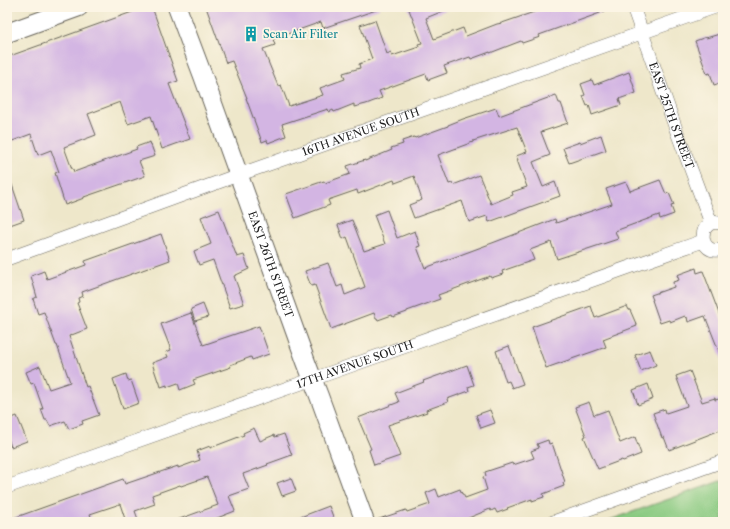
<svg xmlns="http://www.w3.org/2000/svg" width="730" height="529" viewBox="0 0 730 529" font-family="'Libre Caslon Text',serif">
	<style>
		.green { fill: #8aca81; stroke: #53734e }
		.building { fill: #d3b5e3; fill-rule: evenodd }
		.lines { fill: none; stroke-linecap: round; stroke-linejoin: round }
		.street-casing { stroke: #666359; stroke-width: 14 }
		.secondary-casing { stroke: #666359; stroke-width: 20 }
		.street { stroke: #fff; stroke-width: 13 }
		.secondary { stroke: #fff; stroke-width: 18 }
		.labels { text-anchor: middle; stroke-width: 3.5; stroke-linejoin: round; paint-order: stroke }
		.culture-label { font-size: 11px; fill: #0d838f; stroke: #fcf5e5; text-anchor: start }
		.street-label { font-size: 11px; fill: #1c1c1c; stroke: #fcf5e5 }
	</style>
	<rect width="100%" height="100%" fill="#fcf5e5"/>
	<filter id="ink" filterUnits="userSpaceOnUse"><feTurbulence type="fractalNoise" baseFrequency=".025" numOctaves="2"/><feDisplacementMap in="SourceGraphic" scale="8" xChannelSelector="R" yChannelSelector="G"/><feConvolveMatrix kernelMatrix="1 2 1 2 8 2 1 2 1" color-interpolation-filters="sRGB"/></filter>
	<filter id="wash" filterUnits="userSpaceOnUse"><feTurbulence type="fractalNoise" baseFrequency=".012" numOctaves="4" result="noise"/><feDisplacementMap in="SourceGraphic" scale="16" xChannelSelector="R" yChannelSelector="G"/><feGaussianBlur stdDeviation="0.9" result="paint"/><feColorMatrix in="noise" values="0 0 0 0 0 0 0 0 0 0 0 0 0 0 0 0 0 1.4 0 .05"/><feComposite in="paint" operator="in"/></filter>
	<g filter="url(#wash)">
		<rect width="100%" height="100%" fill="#eee7ca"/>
		<path class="green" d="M723,480V522H604Z"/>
		<g id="blocks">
			<g class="building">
				<path d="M146,7H152L178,81L169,84L190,139L162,149L151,116L128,124L120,102L88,114L96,135L64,147L72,169H73L74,172L137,149L136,147L150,142L155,156L139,161L145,176L84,197V198L65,205L55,173L59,172L51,150L38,155L31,134L7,143V57Z"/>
				<path d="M206,7H379V9L323,28L321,22L273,39L275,45L263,49L278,86L281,85L289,106L323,95L320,88L345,79L343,73L360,68L359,64L372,59L360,25L375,20L387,54L391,52L392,56L419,47L418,44L422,43L408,7H453L426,18L434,39L463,28L466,36L497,24L502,23L537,11L536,7H614V8L539,35L540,37L522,43L521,41L490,53V52L471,59L470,57L444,66L447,73L428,80L426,74L379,91L382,98L366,104L354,107V104L334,112L333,110L329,112L328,109L282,124L286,136L268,143L267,140L262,142L246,98H247L232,61L226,63Z"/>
				<path d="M723,33V82L714,85L710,73L707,74L695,41L706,37V38Z"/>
				<path d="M629,72L636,93L619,99L621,105L592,115L589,105L587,106L583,96L585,95L581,84L592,80L594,85Z"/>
				<path d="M556,95L559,103H561L568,123L541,132L550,155L533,162L543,187L555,182L560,196L489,222L487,216L469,222L462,201L414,218L409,205L422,200L414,176L395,183L394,180L358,194L357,190L328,200L330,205L295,218L286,194L324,181L325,183L350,174L347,166L365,160V161L392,150L391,148L403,144L402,141L414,137L415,138L448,126V125L463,119L496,108L499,116ZM517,127L527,152L516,156L518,160H517L527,187L512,192L513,195L491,204L479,175L453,185L452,183L449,184L438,155L473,142V141Z"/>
				<path d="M601,135L606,150L569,163L563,148L580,142V143Z"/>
				<path d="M7,176H9L24,220L7,226Z"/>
				<path d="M660,180L666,194L669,193L674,205L671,206L674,214L660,219L659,215L615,231L618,239L557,259L551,242L530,250L534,260L502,271L503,274L491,278L490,276L438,295L440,299L407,311V312L393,317L392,315L378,320L377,318H376L374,313L331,329L315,285L311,286L305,271L328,263L337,287L342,285L345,295L365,287L347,237L343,239L338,225L352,220L364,251L385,244L374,215L387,210L397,238L415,231L420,246L417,247L425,268L495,242L555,219L556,223L612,204L606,189L626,182L630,191Z"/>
				<path d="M219,210L237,257L244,255L249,269L234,276L244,304L230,308L213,260L199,265L194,251L211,244L201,217Z"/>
				<path d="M161,234L170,260L82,292L83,296L78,298L79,302L77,303L87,329L69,336L86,387L88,386L99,415L82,421L83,424L69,429L65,421L50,426L47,420H45L41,409H43L34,383L31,384L26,372L40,366L49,389L70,382L57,345H56L44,312L38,314L33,299L37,297L31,276L44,271L47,279L86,265L85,261Z"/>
				<path d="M696,268L697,273L703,271L723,324V359H722L705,316L688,322L687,317L686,318L685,316L670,322L669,320L660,323L652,300H653L651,295L674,287L673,282L679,280L677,275Z"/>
				<path d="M203,304L208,317L195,321L191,309Z"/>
				<path d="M591,306L595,318L627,306L629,310H630L637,326L603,339L606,347L546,368L532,327Z"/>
				<path d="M191,313L203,345L259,326L269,354L252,360L251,357L230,365L231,367L193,380L195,384L180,390L178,383L167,387V385L161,387L159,380L158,381L152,363L168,357L166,352L171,350L161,324Z"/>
				<path d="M509,346L523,384L512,388L509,381L506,382L496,351Z"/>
				<path d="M650,350L656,365L641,371L635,355Z"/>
				<path d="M467,365L474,385L468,387L469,391L447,399L448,402L426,410L427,412L388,425L400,456L374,465L369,450L371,449L358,418L399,402L395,393L424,382L423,381Z"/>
				<path d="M690,371L702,402L715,398V400L723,398V429L669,450L664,437L662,438L653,413L665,409L666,413L687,406L676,376Z"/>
				<path d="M126,374L128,381L131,380L139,403L123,409L113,379Z"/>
				<path d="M648,384L653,399L638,405L633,390Z"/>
				<path d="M589,402L594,415L608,410L620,443L635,437L641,454L623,461L622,460L598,469L584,437L586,436L575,407Z"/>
				<path d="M490,410L495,423L481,428L476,415Z"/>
				<path d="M17,416L27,441L11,447L7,435V420Z"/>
				<path d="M254,428L260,441L274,435L275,437L284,434L292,455L267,464L268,465L243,474L249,489L229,496L235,511L207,522H174V521L218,505L207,477L181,486L180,485L152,495L155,504L135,511L139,522H126L120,504L90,514L93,522H8V520L123,479L125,484L178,466V468L200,460L197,451L210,446V448L244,435L243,433Z"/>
				<path d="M548,440L549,444L552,443L565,482L563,483L564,486L543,494L544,497L532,501V499L507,508L508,509L497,513L495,509L491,511L490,509L459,522H376V520L406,510L407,512L430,504L426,493L436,489L439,497L460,489L462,494H463L465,498L487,490L483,477L486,476L485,472L512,463L513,465L534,458L531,451L539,448L537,444Z"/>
				<path d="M291,478L296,491L282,496L277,483Z"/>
				<path d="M329,506L335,522H291L290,521Z"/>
			</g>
		</g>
	</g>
	<g filter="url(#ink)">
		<use href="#blocks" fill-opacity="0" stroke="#666359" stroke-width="1"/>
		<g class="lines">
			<g class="street-casing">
				<g id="street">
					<path id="s1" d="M633,7L677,132L711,223"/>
					<path d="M723,224C697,214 696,258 723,249"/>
					<path id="s2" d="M7,259L238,175L715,7"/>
					<path id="s3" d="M7,487L330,373L703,241"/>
					<path d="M553,522L723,461"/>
				</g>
			</g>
			<g class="secondary-casing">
				<g id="secondary">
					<path id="s4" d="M177,7L203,76L306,362L319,396L365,522"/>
					<path d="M7,33L79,7"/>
				</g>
			</g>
			<use href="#street" class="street"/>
			<use href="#secondary" class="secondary"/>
		</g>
	</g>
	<defs>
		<g id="building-bare" transform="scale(1.2)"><path d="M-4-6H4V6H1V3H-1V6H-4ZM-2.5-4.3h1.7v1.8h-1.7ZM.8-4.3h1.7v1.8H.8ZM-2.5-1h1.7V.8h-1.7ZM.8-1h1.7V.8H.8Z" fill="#0f9aa8" stroke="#fcf5e5" stroke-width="2.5" paint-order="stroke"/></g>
	</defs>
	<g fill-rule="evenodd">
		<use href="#building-bare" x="251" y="34"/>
	</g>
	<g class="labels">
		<g class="culture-label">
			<text x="263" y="38">Scan Air Filter</text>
		</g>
		<g class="street-label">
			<text dy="4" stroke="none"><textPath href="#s1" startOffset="115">EAST 25TH STREET</textPath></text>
			<text dy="4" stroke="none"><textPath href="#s2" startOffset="376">16TH AVENUE SOUTH</textPath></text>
			<text dy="4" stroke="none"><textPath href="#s4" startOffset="274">EAST 26TH STREET</textPath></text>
			<text dy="4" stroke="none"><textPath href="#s3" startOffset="369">17TH AVENUE SOUTH</textPath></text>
		</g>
	</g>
	<rect width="730" height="529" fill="none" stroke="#fcf5e5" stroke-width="24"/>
</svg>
